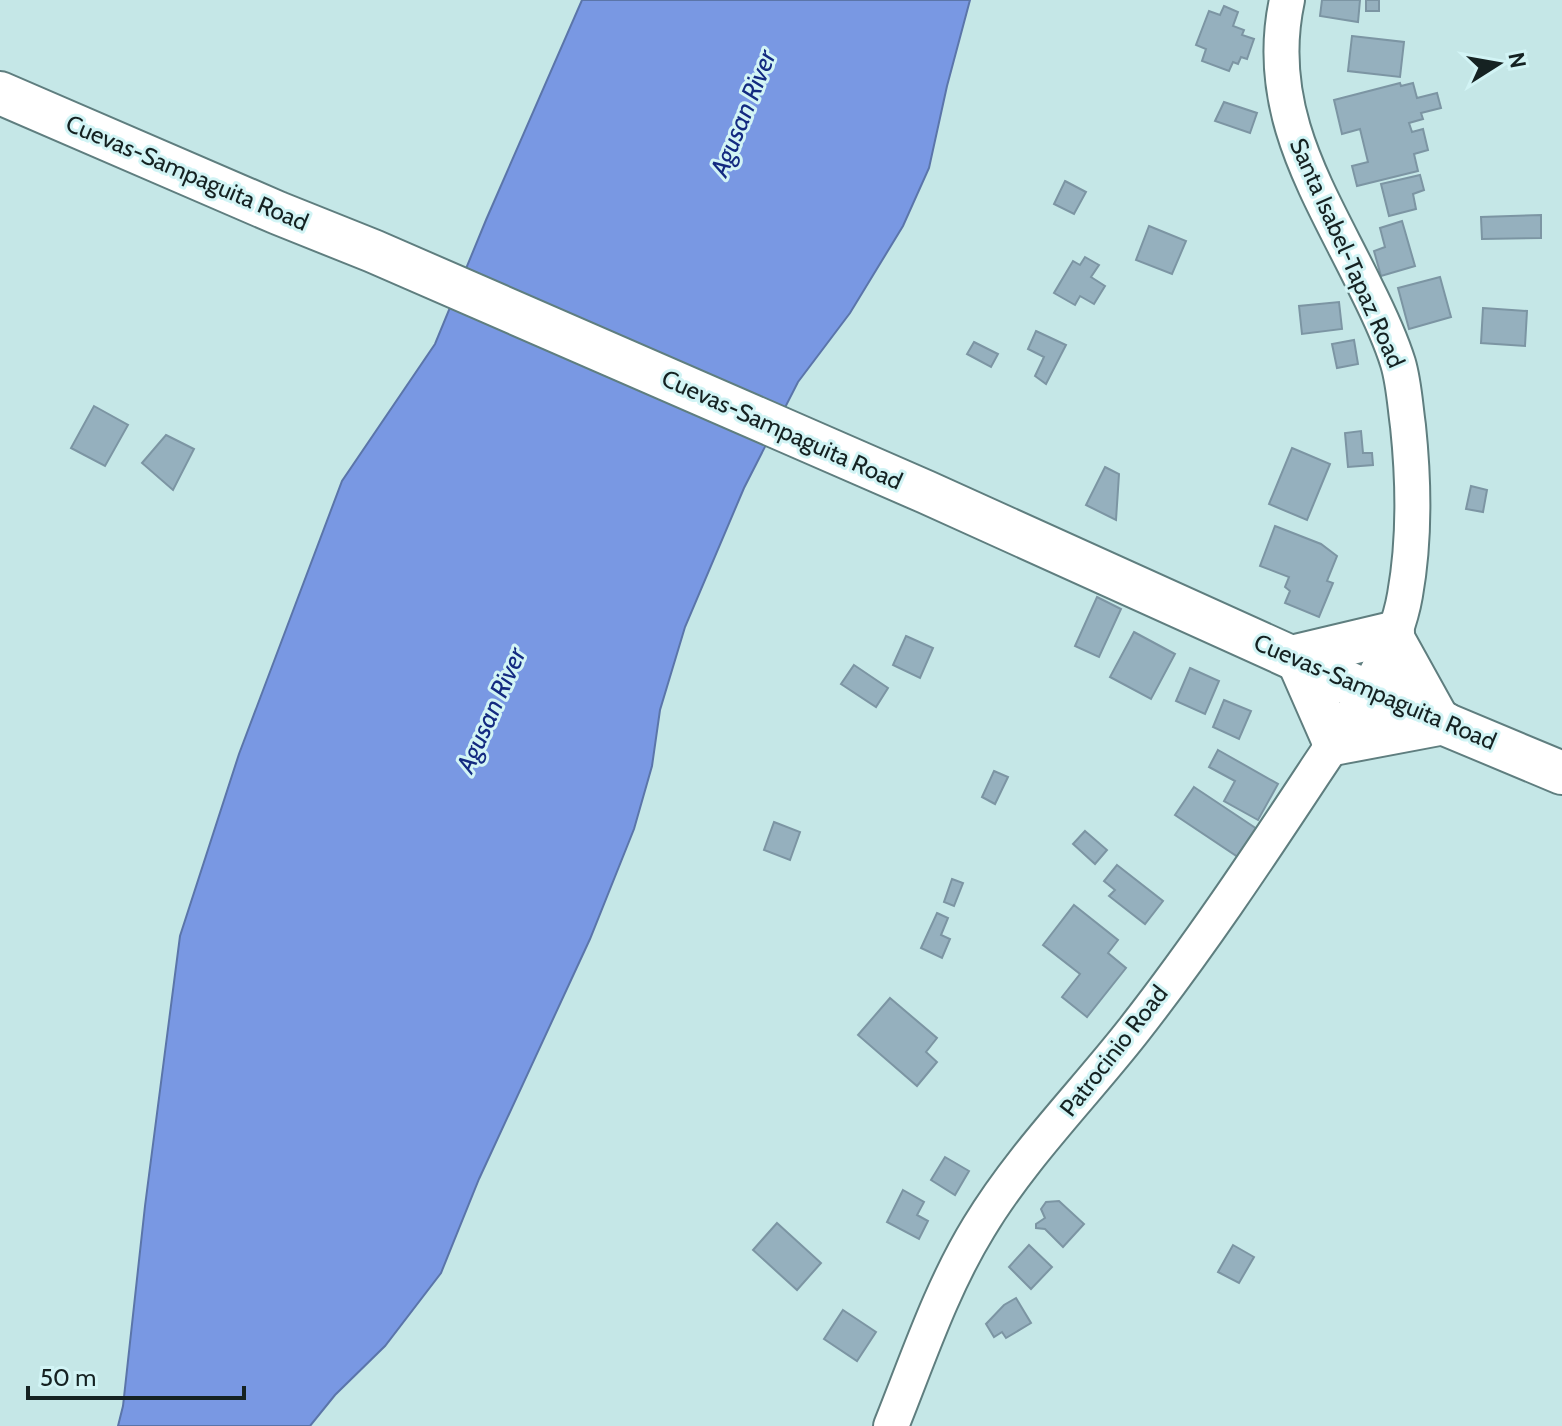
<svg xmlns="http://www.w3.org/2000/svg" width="1562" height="1426" viewBox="0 0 1562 1426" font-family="Cabin,sans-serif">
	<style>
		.water { fill: #7998e3; stroke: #5b75a9; stroke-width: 2 }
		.building { fill: #95b0be; stroke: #7c95a3; stroke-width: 2 }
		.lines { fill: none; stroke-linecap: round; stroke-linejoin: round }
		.tertiary-casing { stroke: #5f7e7f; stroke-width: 38 }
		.primary-casing { stroke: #5f7e7f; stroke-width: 46 }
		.tertiary { stroke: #fff; stroke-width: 34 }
		.primary { stroke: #fff; stroke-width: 42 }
		.labels { text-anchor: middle; stroke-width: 6; stroke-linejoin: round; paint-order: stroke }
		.street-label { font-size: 24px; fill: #152222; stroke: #d2f4f5 }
		.water-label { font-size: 26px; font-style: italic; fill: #132a80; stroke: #d2f4f5 }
	</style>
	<rect width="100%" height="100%" fill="#c5e7e7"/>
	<path class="water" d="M582,0H970L947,86L929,168L903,226L850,313L798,382L744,488L685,627L660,710L652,766L634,829L590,939L479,1179L441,1273L385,1346L335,1395L310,1426H118L123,1406L145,1206L180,936L239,754L342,481L435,344L486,220Z"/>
	<g class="building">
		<path d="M1322,0H1360L1358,22L1320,16Z"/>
		<rect x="1366" y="0" width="13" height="11"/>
		<path d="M1224,6L1238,12L1233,26L1244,30L1242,35L1254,39L1247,59L1241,57L1238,64L1233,62L1229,71L1202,61L1206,49L1196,45L1209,11L1220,15Z"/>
		<path d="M1352,36L1404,42L1400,77L1348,71Z"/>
		<path d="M1400,83L1401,86L1413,83L1417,98L1437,93L1441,108L1421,113L1423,119L1409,123L1412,132L1423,129L1428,150L1414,154L1418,171L1357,186L1352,166L1368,162L1360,129L1342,134L1334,100Z"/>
		<path d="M1224,102L1257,113L1250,133L1215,121Z"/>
		<path d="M1420,175L1424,190L1413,194L1416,209L1389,216L1381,184Z"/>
		<path d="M1065,181L1086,192L1074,214L1054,204Z"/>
		<path d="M1541,215V238L1482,239L1481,217Z"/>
		<path d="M1402,221L1415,266L1381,276L1374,251L1385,247L1380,228Z"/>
		<path d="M1149,226L1186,241L1172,274L1136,260Z"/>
		<path d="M1085,257L1099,265L1091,277L1105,286L1094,304L1080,296L1075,305L1054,293L1073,261L1080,265Z"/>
		<path d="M1440,277L1451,317L1409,329L1398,288Z"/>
		<path d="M1339,302L1342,329L1302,334L1299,306Z"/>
		<path d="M1483,308L1527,311L1525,346L1481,343Z"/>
		<path d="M1036,331L1066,345L1046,384L1035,376L1044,357L1028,349Z"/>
		<path d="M1354,340L1358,364L1337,368L1332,344Z"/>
		<path d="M974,342L998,354L991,367L967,354Z"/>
		<path d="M94,406L128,425L105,466L71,448Z"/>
		<path d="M1361,431L1363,453H1372L1373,465L1348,467L1345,433Z"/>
		<path d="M166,435L194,449L173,490L142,463Z"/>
		<path d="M1292,448L1330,464L1307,520L1269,504Z"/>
		<path d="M1105,467L1119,474L1116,520L1086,505Z"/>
		<path d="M1471,486L1487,490L1483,512L1466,509Z"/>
		<path d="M1275,526L1321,544L1337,556L1327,581L1333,583L1319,617L1285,603L1290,591L1285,587L1289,577L1260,566Z"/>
		<path d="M1097,597L1121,609L1099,657L1075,646Z"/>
		<path d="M1134,632L1175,654L1151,699L1110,677Z"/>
		<path d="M906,636L933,648L920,678L893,665Z"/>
		<path d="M854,665L888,688L876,707L841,684Z"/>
		<path d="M1190,668L1219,681L1205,714L1176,701Z"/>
		<path d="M1224,700L1251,711L1239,739L1213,727Z"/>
		<path d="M1218,750L1278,784L1258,820L1224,801L1235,781L1209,767Z"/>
		<path d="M994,771L1008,777L995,804L982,797Z"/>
		<path d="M1194,787L1266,835L1247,863L1175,815Z"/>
		<path d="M774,822L800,832L790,860L764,850Z"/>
		<path d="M1085,831L1107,850L1095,864L1073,844Z"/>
		<path d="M1117,865L1163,901L1145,924L1109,896L1115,890L1104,881Z"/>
		<path d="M952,879L963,883L954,906L944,902Z"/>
		<path d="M1074,905L1118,940L1108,953L1126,968L1087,1017L1062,997L1080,974L1043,945Z"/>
		<path d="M937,913L948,918L941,935L950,939L942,958L921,948Z"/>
		<path d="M890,998L937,1038L926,1052L937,1062L917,1086L858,1035Z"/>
		<path d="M945,1157L969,1171L955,1195L931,1180Z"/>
		<path d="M903,1190L924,1202L917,1215L928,1221L919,1239L887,1222Z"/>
		<path d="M1059,1201L1084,1224L1063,1247L1045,1229L1036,1228V1224L1045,1218L1041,1209L1046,1202Z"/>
		<path d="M777,1223L821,1263L797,1290L753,1250Z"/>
		<path d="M1029,1245L1052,1267L1031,1289L1009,1267Z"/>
		<path d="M1233,1245L1254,1257L1239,1283L1218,1272Z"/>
		<path d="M1016,1298L1031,1323L1006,1338L1002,1332L994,1337L986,1324L1004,1305Z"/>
		<path d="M843,1310L876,1332L857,1361L824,1339Z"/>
	</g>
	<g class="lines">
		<g class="tertiary-casing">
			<path id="tertiary" d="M891,1426C918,1359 941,1289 979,1227C1022,1156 1082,1096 1133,1031C1198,948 1256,861 1314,773C1349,720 1394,659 1405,595C1415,539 1414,483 1408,426C1405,405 1404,383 1398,363C1390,337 1378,312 1366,288C1320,193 1263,111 1287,0"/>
		</g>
		<g class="primary-casing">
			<g id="primary">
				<path d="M0,93L278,213L373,251L926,492L1368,692L1562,773"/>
				<path d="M1392,637L1438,720"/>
				<path d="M1292,657L1393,633"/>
				<path d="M1298,660L1334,742"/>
				<path d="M1333,744L1444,723"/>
			</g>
		</g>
		<use href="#tertiary" class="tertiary"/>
		<use href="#primary" class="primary"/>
	</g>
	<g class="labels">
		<g class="street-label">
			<text transform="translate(187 173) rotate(23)" y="8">Cuevas-Sampaguita Road</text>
			<text transform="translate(1347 253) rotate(66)" y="8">Santa Isabel-Tapaz Road</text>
			<text transform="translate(782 430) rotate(24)" y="8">Cuevas-Sampaguita Road</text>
			<text transform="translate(1375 692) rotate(23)" y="8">Cuevas-Sampaguita Road</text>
			<text transform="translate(1114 1051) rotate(-52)" y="8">Patrocinio Road</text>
		</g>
		<g class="water-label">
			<text transform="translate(743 113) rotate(-68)" y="9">Agusan River</text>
			<text transform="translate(491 710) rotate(-66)" y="9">Agusan River</text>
		</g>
	</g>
	<g transform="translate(1498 64) rotate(79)" stroke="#d2f4f5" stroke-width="6" paint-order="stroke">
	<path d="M0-6L14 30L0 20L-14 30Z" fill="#152222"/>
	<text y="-12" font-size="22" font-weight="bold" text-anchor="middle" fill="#152222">N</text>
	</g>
	<path d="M28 1386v12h216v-12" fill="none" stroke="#152222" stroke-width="4"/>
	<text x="40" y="1386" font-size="24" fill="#152222" stroke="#d2f4f5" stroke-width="6" paint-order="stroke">50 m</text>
</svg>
